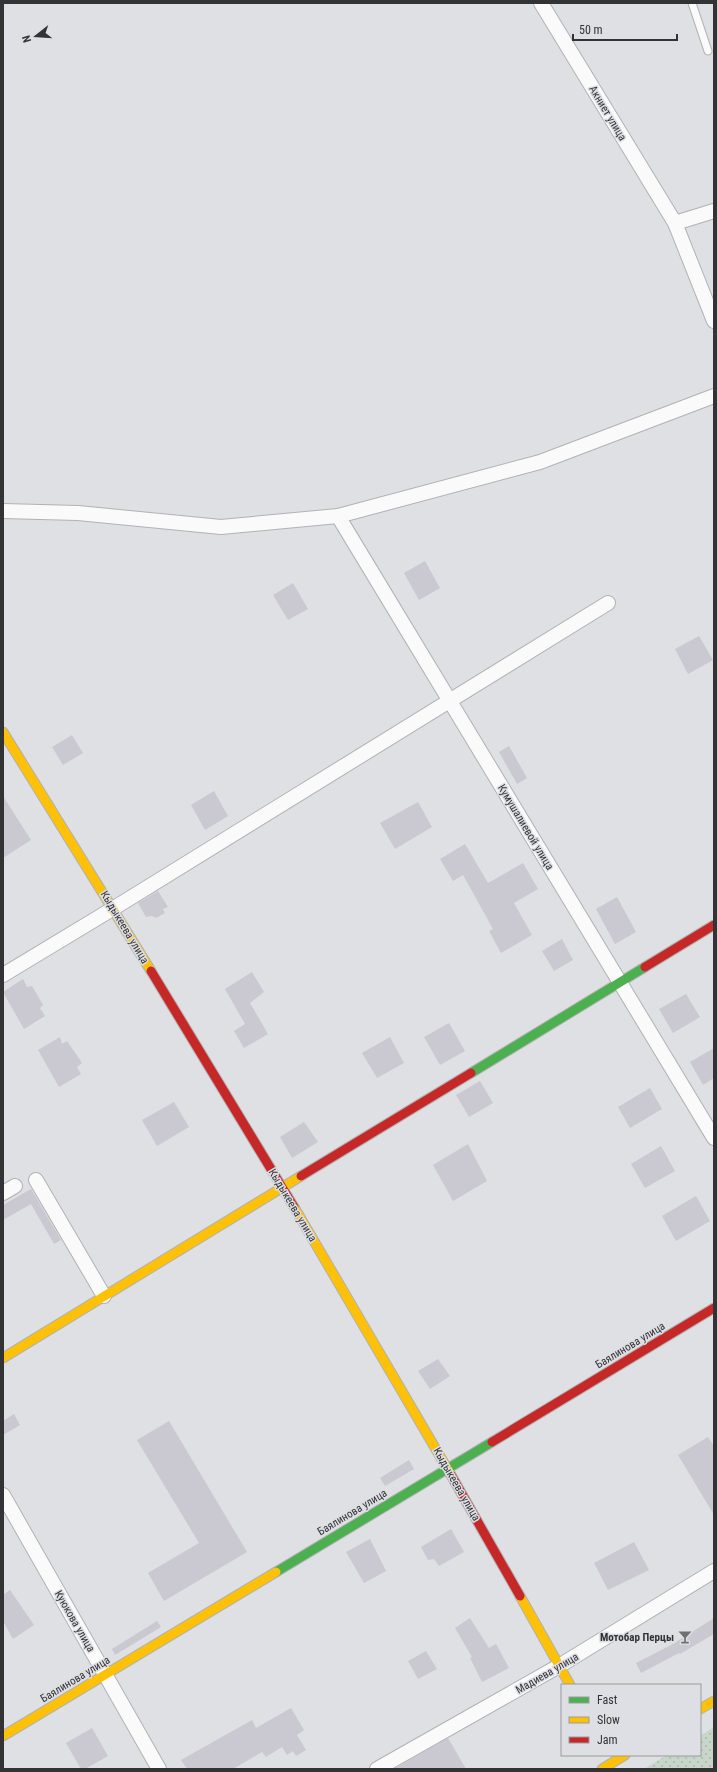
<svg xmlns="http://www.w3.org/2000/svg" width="717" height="1772" viewBox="0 0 717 1772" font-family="'Roboto Condensed',sans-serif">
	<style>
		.garden { fill: url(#garden-dots) }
		.building { fill: #cac8d1 }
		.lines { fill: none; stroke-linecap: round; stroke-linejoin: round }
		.lane-casing { stroke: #b1b2b4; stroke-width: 9 }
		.street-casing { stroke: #b1b2b4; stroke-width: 16 }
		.fast-casing { stroke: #b1b2b4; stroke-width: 11 }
		.slow-casing { stroke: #b1b2b4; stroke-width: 11 }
		.jam-casing { stroke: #b1b2b4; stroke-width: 11 }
		.lane { stroke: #fafafb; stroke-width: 7 }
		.street { stroke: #fafafb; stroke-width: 14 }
		.fast { stroke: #4caf50; stroke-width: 9 }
		.slow { stroke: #ffc107; stroke-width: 9 }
		.jam { stroke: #c62828; stroke-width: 9 }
		.labels { text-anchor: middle; stroke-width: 3; stroke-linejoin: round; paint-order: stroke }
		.street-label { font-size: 11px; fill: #333335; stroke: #dedfe4 }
		.poi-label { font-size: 11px; font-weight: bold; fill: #333335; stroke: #dedfe4; text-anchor: end }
	</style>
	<defs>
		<pattern id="garden-dots" width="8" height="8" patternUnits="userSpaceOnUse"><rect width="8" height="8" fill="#c7d6c9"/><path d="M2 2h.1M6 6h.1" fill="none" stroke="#abb8ad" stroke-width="1.8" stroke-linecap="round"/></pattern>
	</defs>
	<rect width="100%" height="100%" fill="#dfe0e3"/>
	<path class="garden" d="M714,1727V1769H644L667,1755H700V1736Z"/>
	<g class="building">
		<path d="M425,561L440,588L419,600L404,573Z"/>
		<path d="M293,583L308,609L288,620L273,595Z"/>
		<path d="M699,636L713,660L688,674L675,649Z"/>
		<path d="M72,735L83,753L63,765L52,747Z"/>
		<path d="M509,746L527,778L517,784L499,752Z"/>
		<path d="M214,791L228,816L205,830L191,805Z"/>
		<path d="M3,796L31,840L3,858Z"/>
		<path d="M418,802L432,827L395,849L380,823Z"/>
		<path d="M465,844L488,883L523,863L538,889L514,903L532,935L501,953L489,931L493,929L463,875L453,881L440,859Z"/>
		<path d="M158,891L168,907L163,909L165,913L156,918L152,916L146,917L138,903Z"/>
		<path d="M617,897L636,932L615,944L596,909Z"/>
		<path d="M562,939L573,960L554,971L542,951Z"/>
		<path d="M252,972L264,992L250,1003L268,1034L244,1048L234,1031L245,1024L225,989Z"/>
		<path d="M23,979L27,987L32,986L43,1005L40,1008L45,1016L24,1029L3,992Z"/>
		<path d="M686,994L700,1017L673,1033L659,1009Z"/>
		<path d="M449,1023L465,1051L440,1065L424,1037Z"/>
		<path d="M60,1037L62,1044L67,1041L82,1063L77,1067L81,1074L59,1087L38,1050Z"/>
		<path d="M390,1037L404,1063L377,1078L362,1053Z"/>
		<path d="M714,1048V1078L703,1085L690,1062Z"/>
		<path d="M480,1081L493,1103L469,1117L456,1095Z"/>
		<path d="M650,1088L662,1109L630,1128L618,1107Z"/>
		<path d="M174,1102L189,1127L157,1146L142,1120Z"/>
		<path d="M304,1122L318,1142L292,1158L280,1137Z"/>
		<path d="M468,1144L487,1181L453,1201L433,1165Z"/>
		<path d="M661,1146L675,1171L645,1188L631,1164Z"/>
		<path d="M31,1189L61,1240L54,1244L31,1204L3,1220V1205Z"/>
		<path d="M696,1196L710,1221L676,1241L662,1216Z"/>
		<path d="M438,1359L450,1376L430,1389L418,1371Z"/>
		<path d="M14,1414L20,1425L3,1435V1421Z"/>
		<path d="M169,1421L247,1552L164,1601L148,1573L199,1543L137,1440Z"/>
		<path d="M708,1437L714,1446V1515L678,1455Z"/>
		<path d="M409,1460L414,1469L385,1486L380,1478Z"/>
		<path d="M451,1529L464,1552L439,1566L434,1559L428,1560L421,1547Z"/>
		<path d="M370,1539L386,1571L364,1583L346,1552Z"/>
		<path d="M634,1542L649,1570L608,1590L594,1563Z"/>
		<path d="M10,1590L34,1625L13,1639L3,1621V1595Z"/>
		<path d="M470,1618L489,1648L496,1644L509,1668L482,1682L470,1658L472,1657L455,1628Z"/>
		<path d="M714,1618V1634L680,1654L679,1653L641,1673L636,1663L673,1644Z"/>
		<path d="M157,1621L161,1627L115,1655L112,1649Z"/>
		<path d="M426,1651L437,1669L418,1679L408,1661Z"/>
		<path d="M291,1708L304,1730L297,1735L306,1750L296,1756L293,1751L287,1755L282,1747L266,1757L262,1752L233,1769H187L181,1760L252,1720L256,1728Z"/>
		<path d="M92,1728L108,1756L85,1769H81L66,1743Z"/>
		<path d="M448,1738L466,1769H394Z"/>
	</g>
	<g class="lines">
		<g class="lane-casing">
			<path id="lane" d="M692,3L708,51"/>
		</g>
		<g class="street-casing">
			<g id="street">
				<path d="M541,3L675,223L714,321"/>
				<path d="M675,223L714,211"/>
				<path d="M3,511L78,513L221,527L338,516L540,462L714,396"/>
				<path d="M338,516L714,1138"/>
				<path d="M3,975L114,908L608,603"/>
				<path d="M36,1180L104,1296"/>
				<path d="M3,1193L15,1186"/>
				<path d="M3,1495L159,1769"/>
				<path d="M377,1769L559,1666L714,1571"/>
			</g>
		</g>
		<g class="fast-casing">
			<g id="fast">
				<path d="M471,1073L645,967"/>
				<path d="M276,1572L492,1442"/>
			</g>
		</g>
		<g class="slow-casing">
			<g id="slow">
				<path d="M3,732L151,971"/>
				<path d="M294,1207L451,1475"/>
				<path d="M3,1358L301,1176"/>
				<path d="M520,1596L570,1685"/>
				<path d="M700,1709L714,1701"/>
				<path d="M3,1736L276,1572"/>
				<path d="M602,1769L625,1755"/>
			</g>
		</g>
		<g class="jam-casing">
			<g id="jam">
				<path d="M645,967L714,925"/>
				<path d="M151,971L294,1207"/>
				<path d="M301,1176L471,1073"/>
				<path d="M492,1442L714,1308"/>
				<path d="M451,1475L520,1596"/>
			</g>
		</g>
		<use href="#lane" class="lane"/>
		<use href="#street" class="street"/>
		<use href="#fast" class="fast"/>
		<use href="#slow" class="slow"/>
		<use href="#jam" class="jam"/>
	</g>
	<defs>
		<g id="bar-bare" transform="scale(1.08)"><path d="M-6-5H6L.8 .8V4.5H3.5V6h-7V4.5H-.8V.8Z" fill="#6f7072" stroke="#dedfe4" stroke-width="2.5" paint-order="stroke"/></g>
	</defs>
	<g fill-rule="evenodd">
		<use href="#bar-bare" x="685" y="1637"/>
	</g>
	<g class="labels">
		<g class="street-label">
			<text transform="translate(608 113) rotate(59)" y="4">Акниет улица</text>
			<text transform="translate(526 827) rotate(59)" y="4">Кумушалиевой улица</text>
			<text transform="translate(125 927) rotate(59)" y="4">Кыдыкеева улица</text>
			<text transform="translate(293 1205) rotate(59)" y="4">Кыдыкеева улица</text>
			<text transform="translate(630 1345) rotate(-31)" y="4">Баялинова улица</text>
			<text transform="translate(457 1484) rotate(60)" y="4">Кыдыкеева улица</text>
			<text transform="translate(352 1512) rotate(-31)" y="4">Баялинова улица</text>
			<text transform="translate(75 1621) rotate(60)" y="4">Куюкова улица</text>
			<text transform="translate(547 1673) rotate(-30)" y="4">Мадиева улица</text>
			<text transform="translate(75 1679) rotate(-31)" y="4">Баялинова улица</text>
		</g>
		<g class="poi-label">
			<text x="674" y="1641">Мотобар Перцы</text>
		</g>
	</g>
	<rect width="717" height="1772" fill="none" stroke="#333335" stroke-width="8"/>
	<rect x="561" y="1684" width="140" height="72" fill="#dedfe4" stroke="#9a9a9e"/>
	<rect x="569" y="1697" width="20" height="6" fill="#4caf50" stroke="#9a9a9e"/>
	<text x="597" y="1704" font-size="12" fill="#333335">Fast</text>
	<rect x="569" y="1717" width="20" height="6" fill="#ffc107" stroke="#9a9a9e"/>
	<text x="597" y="1724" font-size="12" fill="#333335">Slow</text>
	<rect x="569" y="1737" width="20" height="6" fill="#c62828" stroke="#9a9a9e"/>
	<text x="597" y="1744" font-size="12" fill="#333335">Jam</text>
	<g transform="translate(36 36) rotate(253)" stroke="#dedfe4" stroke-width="3" paint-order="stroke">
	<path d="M0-3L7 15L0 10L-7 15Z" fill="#333335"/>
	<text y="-6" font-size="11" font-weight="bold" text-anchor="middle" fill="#333335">N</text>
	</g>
	<path d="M573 34v6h104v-6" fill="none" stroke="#333335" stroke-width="2"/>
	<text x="579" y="34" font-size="12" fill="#333335" stroke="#dedfe4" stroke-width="3" paint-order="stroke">50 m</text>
</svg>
